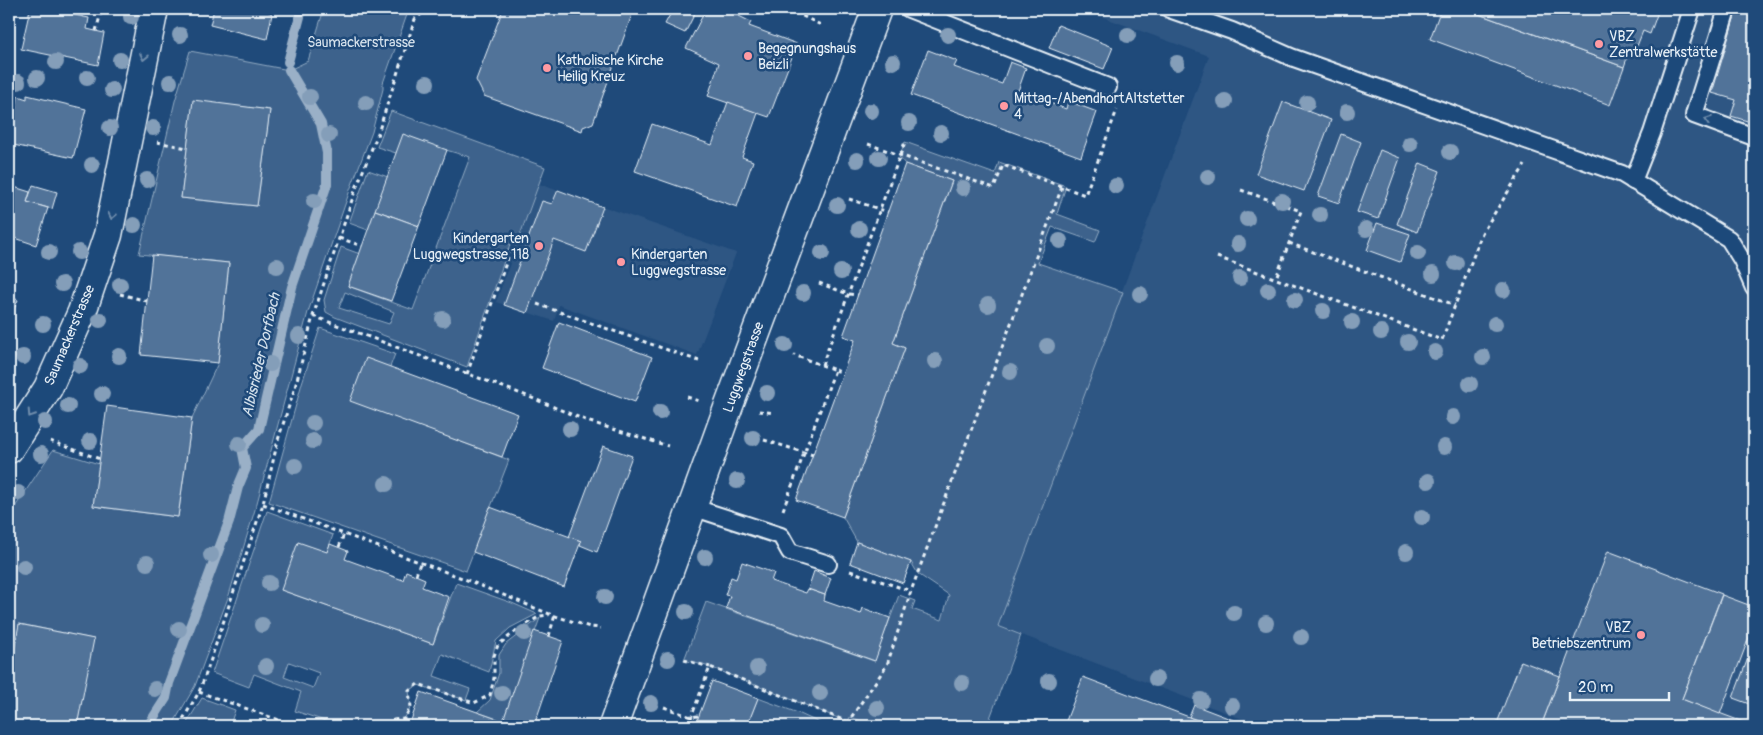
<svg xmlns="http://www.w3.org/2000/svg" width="1763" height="735" viewBox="0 0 1763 735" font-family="Pangolin,sans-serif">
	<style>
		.built { fill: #2e5683 }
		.green { fill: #3c628c; stroke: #92aac2; fill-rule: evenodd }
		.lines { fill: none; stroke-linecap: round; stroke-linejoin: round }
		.stream { stroke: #9ab0c7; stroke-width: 10 }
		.building { fill: #517399; stroke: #e8f1f8 }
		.lane-casing { stroke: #e8f1f8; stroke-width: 20 }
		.street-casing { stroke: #e8f1f8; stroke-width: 31 }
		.secondary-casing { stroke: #e8f1f8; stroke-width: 31 }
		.path { stroke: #e8f1f8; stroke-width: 3; stroke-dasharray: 4 4; stroke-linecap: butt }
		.lane { stroke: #1f4a7a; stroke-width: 16 }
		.street { stroke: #1f4a7a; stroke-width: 28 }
		.secondary { stroke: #1f4a7a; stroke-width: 28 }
		.tree { fill: #849eb9 }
		.oneway { stroke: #6f8dac }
		.poi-dot { fill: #ff9aa2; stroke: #1f4a7a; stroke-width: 2 }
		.labels { text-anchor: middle; stroke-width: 5; stroke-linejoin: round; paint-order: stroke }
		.poi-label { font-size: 14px; fill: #e8f1f8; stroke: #1f4a7a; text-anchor: start }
		.park-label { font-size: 14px; fill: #d7e3ed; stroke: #1f4a7a }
		.street-label { font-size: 14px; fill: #e8f1f8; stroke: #1f4a7a }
		.water-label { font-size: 15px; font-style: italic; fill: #d4e1ec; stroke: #1f4a7a }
	</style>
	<rect width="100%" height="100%" fill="#1f4a7a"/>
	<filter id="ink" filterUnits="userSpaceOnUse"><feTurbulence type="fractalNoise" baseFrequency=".02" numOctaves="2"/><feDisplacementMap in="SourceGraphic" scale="10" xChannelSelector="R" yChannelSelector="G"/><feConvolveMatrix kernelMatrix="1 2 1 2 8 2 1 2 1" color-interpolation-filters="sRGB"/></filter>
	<g filter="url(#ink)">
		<g class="built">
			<path d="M1081,9H1754V726H1261L998,626L1209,56Z"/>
			<path d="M539,184L736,253L697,355L559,305L554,321L496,302Z"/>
		</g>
		<g class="green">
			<path d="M324,9H409L383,83V89L372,132L350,190L308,312L257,503L229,595L195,686L172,726H77L93,639L20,624L9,678V516L53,450L99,464L93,506L178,517L192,418L218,363L229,263L139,254L175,101L190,51L289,70L308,61ZM193,101L270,110L257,206L181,198Z"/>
			<path d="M391,111L545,167L516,246L510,244L467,367L335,317L326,312L324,300L341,247L360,254L348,286L413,310L470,157L446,150L396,153L377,147ZM345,292L394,312L389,324L339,308Z"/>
			<path d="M905,142L995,174L999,162L1066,186L1057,214L1100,230L1095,242L1052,227L1038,263L1123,292L998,626L1021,635L987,726H876L850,717L848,722L710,667L684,660L706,602L874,661L899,595L915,601L912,609L942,620L949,595L918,574L911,562L857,542L843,517L905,348L893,343L952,181L905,164L899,157Z"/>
			<path d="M368,170L388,177L368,230L349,223Z"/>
			<path d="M320,328L395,354L390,367L430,430L509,460L466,571L269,502L302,383Z"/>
			<path d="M267,511L333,535L327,552L281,590L433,644L456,583L512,603L537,614L510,628L496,641L489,672L442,654L434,676L470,689L466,700L418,685L409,691L411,707L404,719L392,720L389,726H340L295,711L301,692L254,674L249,687L212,673ZM289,662L319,673L313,688L284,677Z"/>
			<path d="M540,618L503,721L477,712L490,700L499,673V655L506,644Z"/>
			<path d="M202,698L235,710L231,722L228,721L226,726H185Z"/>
			<path d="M758,698L798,713L826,726H747Z"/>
		</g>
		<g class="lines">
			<g class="stream">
				<path d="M288,62L302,9"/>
				<path d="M148,726L166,698L169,683L229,522L238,487L246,468L242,448L259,429L292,287L327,184V153L321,124L289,70"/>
			</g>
		</g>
		<g class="building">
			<path d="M30,9H67L65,13L89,18L87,29L104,33L98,65L21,49Z"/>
			<path d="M214,9H264L272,14L267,39L210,25Z"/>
			<path d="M503,9H634L593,123L583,127L582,131L484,96L476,80Z"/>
			<path d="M673,9H697L685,33L665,24Z"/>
			<path d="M706,9H725L751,22L749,26L797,44L769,117L708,96L719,63L686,48Z"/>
			<path d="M1441,9H1465L1624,67L1610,105L1430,39Z"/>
			<path d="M1465,9H1659L1650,34L1643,31L1633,56L1628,55L1624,67Z"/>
			<path d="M1737,9H1754V123L1731,116L1736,100L1712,93Z"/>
			<path d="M1058,25L1113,47L1104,69L1049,48Z"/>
			<path d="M928,50L957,61L954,67L1002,84L1010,62L1026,68L1018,91L1066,109L1068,101L1097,112L1081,157L911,95Z"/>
			<path d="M27,95L86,109L73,158L9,144L18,96L27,99Z"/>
			<path d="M193,100L270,110L257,206L181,198Z"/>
			<path d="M728,102L758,113L742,157L753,161L737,207L635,171L652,124L712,145Z"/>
			<path d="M1283,102L1331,120L1304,191L1256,174Z"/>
			<path d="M403,134L447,150L419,226L375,210Z"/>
			<path d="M1341,134L1361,142L1339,203L1318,196Z"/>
			<path d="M1380,150L1400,158L1378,219L1357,212Z"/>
			<path d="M1420,163L1440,171L1417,232L1397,224Z"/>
			<path d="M905,164L952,181L893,343L905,348L843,517L796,500L855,340L843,336Z"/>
			<path d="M33,185L57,192L52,209L27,202Z"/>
			<path d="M14,187L30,192L27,202L48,208L36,245L9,236V191L12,192Z"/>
			<path d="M558,190L603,207L586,252L554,240L527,313L504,305L542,201L552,204Z"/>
			<path d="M375,210L419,226L391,301L348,286Z"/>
			<path d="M1377,223L1410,234L1400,262L1367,250Z"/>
			<path d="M152,255L229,263L218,363L141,355Z"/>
			<path d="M9,296L18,300L9,320Z"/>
			<path d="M559,322L652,357L635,402L542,368Z"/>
			<path d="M366,358L518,414L502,457L350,401Z"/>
			<path d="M107,406L192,418L178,517L93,506Z"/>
			<path d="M603,446L632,456L597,552L580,545L581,541L569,537Z"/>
			<path d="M490,507L581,541L564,587L473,552Z"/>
			<path d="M298,542L327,552L330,544L348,551L345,559L403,580L406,571L425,579L422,587L449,597L433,644L281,590Z"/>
			<path d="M857,542L911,562L903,583L850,563Z"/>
			<path d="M1608,551L1722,594L1682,699L1751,725L1754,717V726H1541Z"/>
			<path d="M742,562L774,573L771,581L806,593L808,589L825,595L824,601L861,614L863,608L890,618L875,661L726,608L730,596L725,595L731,577L736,579Z"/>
			<path d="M814,571L831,578L825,595L808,589Z"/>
			<path d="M1722,595L1754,607V624L1720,714L1682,699Z"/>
			<path d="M19,624L94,639L77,726H9V678Z"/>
			<path d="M534,631L563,641L534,726H513L514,725L503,721Z"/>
			<path d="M1754,642V699L1752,705L1733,698Z"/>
			<path d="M1521,661L1560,676L1541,726H1496Z"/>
			<path d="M1083,677L1189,717L1214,726H1064Z"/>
			<path d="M712,681L758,698L747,726H695Z"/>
			<path d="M421,692L514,725L513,726H409Z"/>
			<path d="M1194,705L1249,726H1214L1189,717Z"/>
		</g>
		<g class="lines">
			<g class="lane-casing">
				<g id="lane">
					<path d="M909,9L1108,87"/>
					<path d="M1169,9L1232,31L1291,57L1622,174L1729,239L1742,260L1754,288"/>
					<path d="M1727,9L1694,115L1754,137"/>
					<path d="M1633,181L1652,133L1692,9"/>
					<path d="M692,507L781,536L790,552L828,564"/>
				</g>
			</g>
			<g class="street-casing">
				<path id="street" d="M9,449L48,388L82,312L108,235L154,9"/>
			</g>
			<g class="secondary-casing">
				<path id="secondary" d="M613,726L728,408L877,9"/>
			</g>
			<g class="path">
				<path d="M788,9L823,26"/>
				<path d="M96,31L102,9"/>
				<path d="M157,142L187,148"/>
				<path d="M868,144L994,188L1003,165L1085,195L1117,110"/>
				<path d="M1241,190L1301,211L1276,278"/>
				<path d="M849,199L888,212"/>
				<path d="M339,238L362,246"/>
				<path d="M1289,243L1455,305"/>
				<path d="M1217,257L1442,340L1482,233L1525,165"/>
				<path d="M819,283L848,294L858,295"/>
				<path d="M120,294L147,301"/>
				<path d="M537,304L699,361"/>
				<path d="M313,316L527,396L590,422L668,446"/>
				<path d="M822,365L905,142"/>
				<path d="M835,370L843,373"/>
				<path d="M467,374L512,246"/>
				<path d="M687,397L699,401"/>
				<path d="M759,411L774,413"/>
				<path d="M764,440L813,455"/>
				<path d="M50,441L100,459"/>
				<path d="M263,504L462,578L552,615L590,627L601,628"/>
				<path d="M783,510L835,370L794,355"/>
				<path d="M339,547L344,534"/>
				<path d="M850,571L911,591"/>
				<path d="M416,575L420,563"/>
				<path d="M549,636L555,615"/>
				<path d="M684,660L710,667"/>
				<path d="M9,673H10"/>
				<path d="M199,692L296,726"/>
				<path d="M664,707L691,717L698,716"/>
				<path d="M179,726L199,692L207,671L263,504L278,440L296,384L313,316L355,191L378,133L415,19L428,9"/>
				<path d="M389,726L392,720L404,719L411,707L409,691L418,684L474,703L490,695L494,678V656L498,645L516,631L540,616L549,615"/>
				<path d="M688,726L710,667L848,722L846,726"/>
				<path d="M857,726L848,722L887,665L911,591L1062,187"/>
			</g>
			<use href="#lane" class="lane"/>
			<use href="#street" class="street"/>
			<use href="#secondary" class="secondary"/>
		</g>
		<g class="tree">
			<circle cx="131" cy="17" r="8"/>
			<circle cx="180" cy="35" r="8"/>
			<circle cx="948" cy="35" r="8"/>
			<circle cx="1128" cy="35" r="8"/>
			<circle cx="120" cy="60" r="8"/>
			<circle cx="56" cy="62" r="8"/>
			<circle cx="893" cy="62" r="8"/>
			<circle cx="1177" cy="63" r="8"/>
			<circle cx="37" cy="78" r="8"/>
			<circle cx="87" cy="78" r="8"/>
			<circle cx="18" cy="82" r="8"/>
			<circle cx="170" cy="82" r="8"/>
			<circle cx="427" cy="83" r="8"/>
			<circle cx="112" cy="90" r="8"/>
			<circle cx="310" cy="97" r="8"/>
			<circle cx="1225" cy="101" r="8"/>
			<circle cx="366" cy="103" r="8"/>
			<circle cx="1307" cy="103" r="8"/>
			<circle cx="871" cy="111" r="8"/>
			<circle cx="1347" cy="112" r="8"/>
			<circle cx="909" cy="123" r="8"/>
			<circle cx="110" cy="128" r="8"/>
			<circle cx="153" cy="128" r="8"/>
			<circle cx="941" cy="133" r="8"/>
			<circle cx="329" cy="135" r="8"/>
			<circle cx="1410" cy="144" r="8"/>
			<circle cx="1450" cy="152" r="8"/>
			<circle cx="879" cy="158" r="8"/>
			<circle cx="857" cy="160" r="8"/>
			<circle cx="92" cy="165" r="8"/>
			<circle cx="1208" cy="177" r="8"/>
			<circle cx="147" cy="180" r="8"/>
			<circle cx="1116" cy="186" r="8"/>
			<circle cx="963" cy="188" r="8"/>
			<circle cx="314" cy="201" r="8"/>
			<circle cx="1282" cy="201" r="8"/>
			<circle cx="837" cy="205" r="8"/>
			<circle cx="1320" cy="215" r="8"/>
			<circle cx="1247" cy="219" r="8"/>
			<circle cx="134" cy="225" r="8"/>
			<circle cx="859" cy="229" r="8"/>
			<circle cx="1366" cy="229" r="8"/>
			<circle cx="1060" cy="241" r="8"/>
			<circle cx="1238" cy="244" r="8"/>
			<circle cx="49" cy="252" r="8"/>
			<circle cx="79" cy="252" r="8"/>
			<circle cx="822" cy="253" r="8"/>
			<circle cx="1418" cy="253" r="8"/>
			<circle cx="1456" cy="263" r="8"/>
			<circle cx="277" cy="266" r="8"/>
			<circle cx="841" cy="272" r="8"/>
			<circle cx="1433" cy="274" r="8"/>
			<circle cx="1240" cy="278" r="8"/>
			<circle cx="62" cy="284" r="8"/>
			<circle cx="120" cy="285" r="8"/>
			<circle cx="1268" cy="290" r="8"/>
			<circle cx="1503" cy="290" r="8"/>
			<circle cx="803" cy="293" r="8"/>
			<circle cx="1140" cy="294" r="8"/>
			<circle cx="1295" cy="300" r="8"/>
			<circle cx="988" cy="305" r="8"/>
			<circle cx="1323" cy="311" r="8"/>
			<circle cx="443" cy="319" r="8"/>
			<circle cx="100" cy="320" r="8"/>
			<circle cx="1352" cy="322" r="8"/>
			<circle cx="43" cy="324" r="8"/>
			<circle cx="1495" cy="324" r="8"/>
			<circle cx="1381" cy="332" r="8"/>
			<circle cx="299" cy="336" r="8"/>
			<circle cx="1408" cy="342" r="8"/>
			<circle cx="785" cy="345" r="8"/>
			<circle cx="1047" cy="346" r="8"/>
			<circle cx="1435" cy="352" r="8"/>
			<circle cx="119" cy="356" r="8"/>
			<circle cx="23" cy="357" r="8"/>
			<circle cx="1483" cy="357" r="8"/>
			<circle cx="935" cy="361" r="8"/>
			<circle cx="270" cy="364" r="8"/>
			<circle cx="80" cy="366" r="8"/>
			<circle cx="1010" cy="372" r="8"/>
			<circle cx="1470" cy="384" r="8"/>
			<circle cx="767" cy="393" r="8"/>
			<circle cx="102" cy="394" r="8"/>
			<circle cx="68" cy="406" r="8"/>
			<circle cx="660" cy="412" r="8"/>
			<circle cx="1453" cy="417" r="8"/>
			<circle cx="45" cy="422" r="8"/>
			<circle cx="313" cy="423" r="8"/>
			<circle cx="570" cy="429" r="8"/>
			<circle cx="753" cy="438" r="8"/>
			<circle cx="90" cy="441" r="8"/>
			<circle cx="313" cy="441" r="8"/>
			<circle cx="239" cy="444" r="8"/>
			<circle cx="1444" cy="447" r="8"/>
			<circle cx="41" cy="454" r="8"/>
			<circle cx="295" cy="466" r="8"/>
			<circle cx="737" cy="481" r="8"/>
			<circle cx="1428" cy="481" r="8"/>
			<circle cx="386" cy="484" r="8"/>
			<circle cx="18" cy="493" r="8"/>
			<circle cx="1422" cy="517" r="8"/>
			<circle cx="1406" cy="552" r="8"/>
			<circle cx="211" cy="555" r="8"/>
			<circle cx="705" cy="557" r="8"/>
			<circle cx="147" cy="563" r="8"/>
			<circle cx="24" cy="567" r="8"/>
			<circle cx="269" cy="583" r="8"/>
			<circle cx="605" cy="597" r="8"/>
			<circle cx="686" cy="612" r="8"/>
			<circle cx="1234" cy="613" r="8"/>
			<circle cx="1266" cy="623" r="8"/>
			<circle cx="262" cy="625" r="8"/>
			<circle cx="179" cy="629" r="8"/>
			<circle cx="524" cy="633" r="8"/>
			<circle cx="1301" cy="637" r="8"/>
			<circle cx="668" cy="659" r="8"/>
			<circle cx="266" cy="666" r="8"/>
			<circle cx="757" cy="668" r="8"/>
			<circle cx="1156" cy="679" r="8"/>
			<circle cx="1049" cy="681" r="8"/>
			<circle cx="962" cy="683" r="8"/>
			<circle cx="155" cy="689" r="8"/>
			<circle cx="502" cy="693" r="8"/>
			<circle cx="820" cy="693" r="8"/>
			<circle cx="1201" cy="700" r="8"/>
			<circle cx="651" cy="703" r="8"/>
			<circle cx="1232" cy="706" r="8"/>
			<circle cx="877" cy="708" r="8"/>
		</g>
		<defs><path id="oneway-chevron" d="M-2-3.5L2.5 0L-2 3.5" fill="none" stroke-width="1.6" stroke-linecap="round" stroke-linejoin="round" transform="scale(1.25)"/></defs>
		<g class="oneway">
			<use href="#oneway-chevron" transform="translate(144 57) rotate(102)"/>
			<use href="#oneway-chevron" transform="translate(1708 120) rotate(-160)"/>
			<use href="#oneway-chevron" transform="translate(112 216) rotate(102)"/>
			<use href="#oneway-chevron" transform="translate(31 414) rotate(123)"/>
		</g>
	</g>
	<g class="poi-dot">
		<circle cx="1599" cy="44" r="5"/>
		<circle cx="748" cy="56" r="5"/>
		<circle cx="547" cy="68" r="5"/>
		<circle cx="1004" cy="106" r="5"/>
		<circle cx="539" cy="246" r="5"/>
		<circle cx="621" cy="262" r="5"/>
		<circle cx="1641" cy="635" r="5"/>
	</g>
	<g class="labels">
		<g class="poi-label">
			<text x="1609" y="41">VBZ<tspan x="1609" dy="16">Zentralwerkstätte</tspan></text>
			<text x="758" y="53">Begegnungshaus<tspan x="758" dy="16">Beizli</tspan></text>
			<text x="557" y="65">Katholische Kirche<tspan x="557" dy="16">Heilig Kreuz</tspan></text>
			<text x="1014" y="103">Mittag-/AbendhortAltstetter<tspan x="1014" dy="16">4</tspan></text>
			<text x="529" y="243" text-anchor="end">Kindergarten<tspan x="529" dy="16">Luggwegstrasse 118</tspan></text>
			<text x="631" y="259">Kindergarten<tspan x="631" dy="16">Luggwegstrasse</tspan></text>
			<text x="1631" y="632" text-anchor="end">VBZ<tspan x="1631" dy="16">Betriebszentrum</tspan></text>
		</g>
		<g class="park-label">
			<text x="361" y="47">Saumackerstrasse</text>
		</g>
		<g class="street-label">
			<text transform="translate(69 335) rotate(-67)" y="5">Saumackerstrasse</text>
			<text transform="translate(743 367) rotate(-70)" y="5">Luggwegstrasse</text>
		</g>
		<g class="water-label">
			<text transform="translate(261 355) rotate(-77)" y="5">Albisrieder Dorfbach</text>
		</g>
	</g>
	<rect width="1763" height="735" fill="none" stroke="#1f4a7a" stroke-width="30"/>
	<rect x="15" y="15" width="1733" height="705" fill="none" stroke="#e8f1f8" stroke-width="2" filter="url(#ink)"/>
	<path d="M1570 692v8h99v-8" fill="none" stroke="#e8f1f8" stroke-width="2.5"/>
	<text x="1578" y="692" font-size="15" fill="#e8f1f8" stroke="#1f4a7a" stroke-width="4" paint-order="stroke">20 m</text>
</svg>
